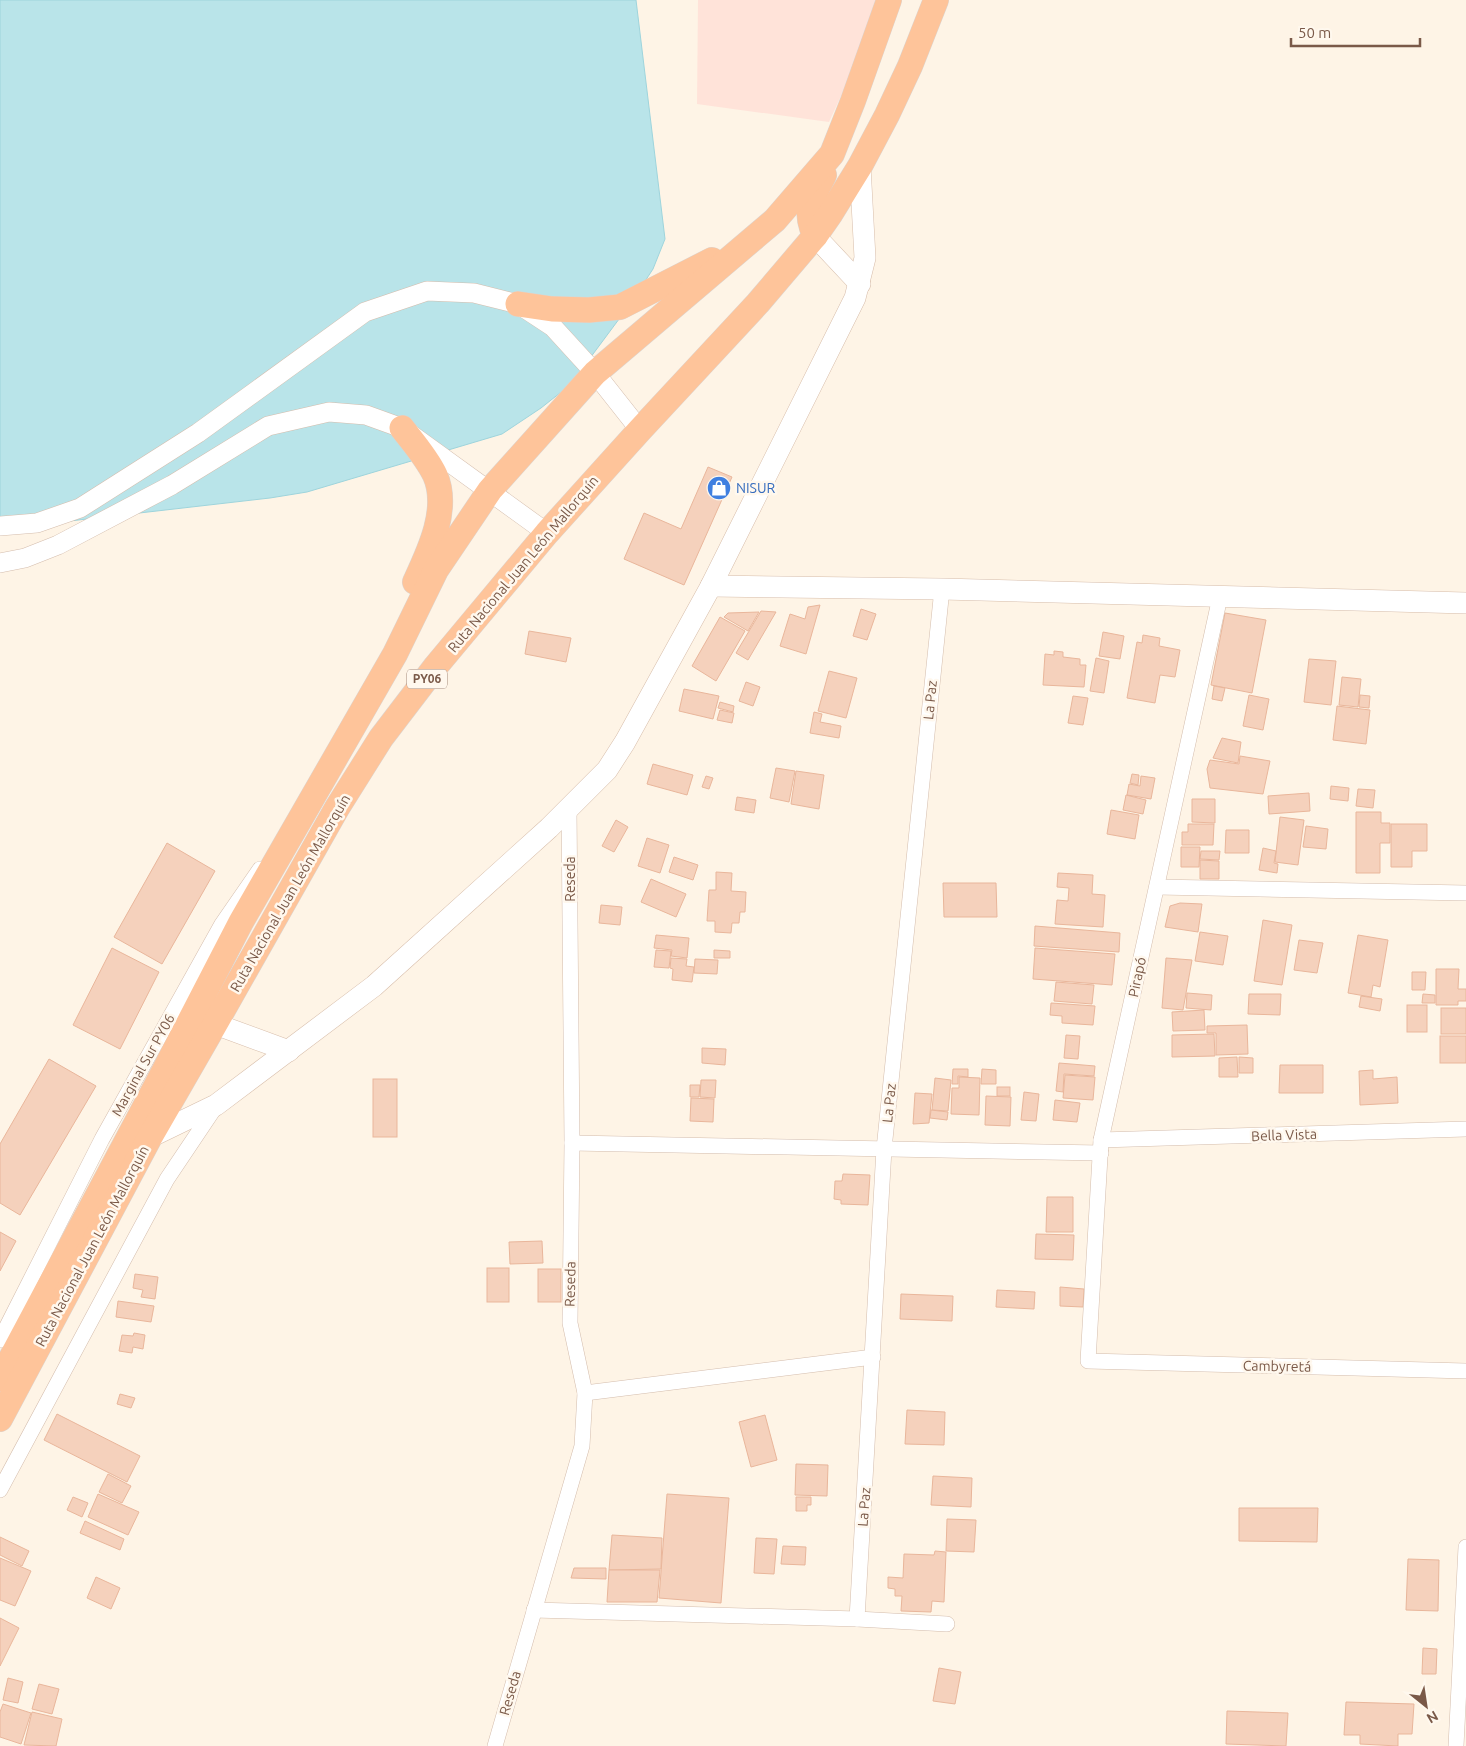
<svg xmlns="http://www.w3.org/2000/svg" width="1466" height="1746" viewBox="0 0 1466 1746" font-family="Ubuntu,sans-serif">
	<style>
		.commercial { fill: #ffe3d9 }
		.water { fill: #b9e4e9; stroke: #9ed4dc }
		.building { fill: #f5d1bc; stroke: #e9b69b }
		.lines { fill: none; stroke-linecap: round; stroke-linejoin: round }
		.minor-casing { stroke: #d4bdad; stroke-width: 16 }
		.tertiary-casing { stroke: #d4bdad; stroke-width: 20 }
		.secondary-casing { stroke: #d7bdaa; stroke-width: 22 }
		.trunk-casing { stroke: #dcd4cf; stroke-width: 26 }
		.minor { stroke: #fff; stroke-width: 15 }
		.tertiary { stroke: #fff; stroke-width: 19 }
		.secondary { stroke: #fff; stroke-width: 21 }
		.trunk { stroke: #fec49a; stroke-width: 25 }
		.labels { text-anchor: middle; stroke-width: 5; stroke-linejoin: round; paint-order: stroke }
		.shield { fill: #fff8ee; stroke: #a2897a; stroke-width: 1 }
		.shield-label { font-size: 12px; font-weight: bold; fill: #7a5948 }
		.shop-label { font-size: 14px; fill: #366cbe; stroke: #fff8ee; text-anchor: start }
		.street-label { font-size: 14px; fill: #7a5948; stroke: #fff8ee }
	</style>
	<rect width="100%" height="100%" fill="#fef4e6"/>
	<path class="commercial" d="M698,0H880L871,31L829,122L697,104Z"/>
	<path class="water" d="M0,0H636L665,239L653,269L628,307L570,385L541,408L502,434L307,492L270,498L0,529Z"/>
	<g class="building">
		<path d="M708,467L732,477L684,585L624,559L644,513L681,529Z"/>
		<path d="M820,605L806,654L780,646L790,614L805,619L808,607Z"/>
		<path d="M861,609L876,614L867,640L853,636Z"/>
		<path d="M761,611L776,612L748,660L736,653Z"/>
		<path d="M759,612L748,631L724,617L728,613Z"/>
		<path d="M1225,613L1266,620L1252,693L1211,685Z"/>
		<path d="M720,617L745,631L716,681L692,666Z"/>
		<path d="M529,631L571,638L566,662L525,654Z"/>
		<path d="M1103,632L1124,636L1120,659L1099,656Z"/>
		<path d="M1143,635L1160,638L1159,646L1180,650L1175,677L1160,675L1155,703L1127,698L1137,642L1142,643Z"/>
		<path d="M1054,651L1063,652V657L1080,659V665H1086L1084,687L1043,685L1045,654L1054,655Z"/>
		<path d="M1096,658L1109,661L1104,693L1090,691Z"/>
		<path d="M1309,659L1336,661L1331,705L1304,702Z"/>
		<path d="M829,671L857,678L846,718L818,711Z"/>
		<path d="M1342,677L1361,679L1358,707L1339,705Z"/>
		<path d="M746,682L760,687L753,706L739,701Z"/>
		<path d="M1214,686L1225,688L1222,701L1212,699Z"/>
		<path d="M684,689L719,696L713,719L679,711Z"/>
		<path d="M1249,695L1269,699L1263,730L1243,726Z"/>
		<path d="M1360,695L1370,696L1369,708L1359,707Z"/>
		<path d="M1073,696L1088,698L1083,725L1068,723Z"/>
		<path d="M720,702L734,706L733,712L718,708Z"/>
		<path d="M1337,706L1370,710L1366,744L1333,740Z"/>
		<path d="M720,710L734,713L732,723L717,720Z"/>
		<path d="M814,712L822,714L820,722L841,726L839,738L810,733Z"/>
		<path d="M1222,738L1241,742L1238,763L1213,758Z"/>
		<path d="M1240,756L1270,761L1263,794L1210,788L1207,769L1210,760L1239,764Z"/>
		<path d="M653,764L693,775L687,795L647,784Z"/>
		<path d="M776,768L795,771L789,802L770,798Z"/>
		<path d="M796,771L824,775L819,809L791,804Z"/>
		<path d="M1132,774L1139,775L1138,785L1130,783Z"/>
		<path d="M706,776L713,778L709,789L702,787Z"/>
		<path d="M1141,776L1155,778L1151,799L1127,795L1129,784L1140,786Z"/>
		<path d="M1331,786L1349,788L1348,801L1330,799Z"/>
		<path d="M1358,789L1375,790L1373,808L1356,806Z"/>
		<path d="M1309,793L1310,811L1269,814L1268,796Z"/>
		<path d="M1126,795L1146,800L1143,814L1123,810Z"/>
		<path d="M737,797L756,800L754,813L735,810Z"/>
		<path d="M1192,799H1215V823L1192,822Z"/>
		<path d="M1111,810L1139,815L1135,839L1107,834Z"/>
		<path d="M1356,812H1381V823H1390V843H1380V873H1356Z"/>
		<path d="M1280,817L1304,820L1298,865L1275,862Z"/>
		<path d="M616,820L628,827L614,852L602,846Z"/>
		<path d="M1188,824H1214L1213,845H1182V832H1188Z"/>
		<path d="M1391,824H1427V851H1412V867H1391Z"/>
		<path d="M1306,826L1328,829L1326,849L1303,847Z"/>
		<path d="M1226,830H1249V853H1225Z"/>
		<path d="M647,838L669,845L660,873L638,866Z"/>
		<path d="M167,843L215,871L162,964L114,937Z"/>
		<path d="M1181,847H1200L1199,867H1181Z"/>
		<path d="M1263,848L1276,851L1274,863L1278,864L1277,873L1259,870Z"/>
		<path d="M1201,851H1220L1219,860L1200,859Z"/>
		<path d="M674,857L698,865L693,880L669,872Z"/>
		<path d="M1200,860L1219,861V879H1200Z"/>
		<path d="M716,872L732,873L731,891L746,892L745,912H740L739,923H732L731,933L715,932V921H707L709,890H716Z"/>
		<path d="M1058,873L1093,875L1092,894L1105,895L1103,927L1055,924L1057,900L1068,901L1069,888L1057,887Z"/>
		<path d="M651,879L686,894L676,917L641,902Z"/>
		<path d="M943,883H996L997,917H944Z"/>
		<path d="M1180,903L1202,904L1198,932L1165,927L1170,906Z"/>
		<path d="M601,905L622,907L620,925L599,923Z"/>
		<path d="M1263,920L1292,925L1282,985L1254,981Z"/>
		<path d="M1035,926L1120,933L1119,952L1034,946Z"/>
		<path d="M1200,932L1228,936L1223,965L1195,961Z"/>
		<path d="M656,935L689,938L687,958L671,956L672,950L654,948Z"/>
		<path d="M1358,935L1388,940L1380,987L1373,985L1371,997L1348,993Z"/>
		<path d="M1299,940L1323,943L1317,973L1294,970Z"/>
		<path d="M112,948L159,972L120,1049L73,1025Z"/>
		<path d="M1035,948L1115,954L1112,985L1033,979Z"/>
		<path d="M656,950L671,951L669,968L654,967Z"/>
		<path d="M714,950L730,951V958H714Z"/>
		<path d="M671,958L687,959L686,966L694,967L692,982L672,980L673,969L670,968Z"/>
		<path d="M1166,958L1192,960L1183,1010L1162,1008Z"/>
		<path d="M695,959L718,960L717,974L694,973Z"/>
		<path d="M1436,969H1459L1458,989H1466V1001H1458V1005H1436Z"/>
		<path d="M1412,972H1426L1425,990H1412Z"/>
		<path d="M1056,982L1094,985L1092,1004L1054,1001Z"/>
		<path d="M1187,993L1212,995L1211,1010L1186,1008Z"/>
		<path d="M1249,994H1281L1280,1015L1248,1014Z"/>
		<path d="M1423,994L1435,995V1003H1422Z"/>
		<path d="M1361,996L1382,999L1380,1011L1359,1007Z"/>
		<path d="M1051,1003L1095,1006L1093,1025L1062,1023V1016L1050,1015Z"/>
		<rect x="1407" y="1005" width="20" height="27"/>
		<rect x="1441" y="1008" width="25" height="26"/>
		<path d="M1204,1010L1205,1030L1173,1031L1172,1012Z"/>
		<path d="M1247,1025L1248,1054L1216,1055V1033H1207V1026Z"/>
		<path d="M1214,1034L1215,1056L1172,1057V1035Z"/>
		<path d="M1066,1035L1080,1036L1078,1059L1064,1058Z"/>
		<rect x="1440" y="1036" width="26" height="27"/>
		<path d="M702,1048L726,1049L725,1065L702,1063Z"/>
		<path d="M1237,1057L1238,1077H1219V1058Z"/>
		<path d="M1239,1057L1253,1058V1073H1239Z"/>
		<path d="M49,1059L96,1086L20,1215L0,1203V1144Z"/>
		<path d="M1059,1063L1095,1066L1094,1076L1064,1074L1063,1092L1056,1091Z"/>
		<path d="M1280,1065H1323V1093H1279Z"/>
		<path d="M953,1069H968V1077L958,1076V1084H952Z"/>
		<path d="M982,1069L996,1070V1084H981Z"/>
		<path d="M1373,1070V1079L1397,1077L1398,1103L1360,1105L1359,1071Z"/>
		<path d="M1065,1075L1095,1077L1093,1100L1063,1098Z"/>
		<path d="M959,1077L980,1078L979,1115L951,1114L952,1088H959Z"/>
		<path d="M935,1078L951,1080L948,1111L932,1110Z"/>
		<rect x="373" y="1079" width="24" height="58"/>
		<path d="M701,1080H716L715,1098L700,1097Z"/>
		<path d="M690,1085H700L699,1097H690Z"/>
		<rect x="997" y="1087" width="13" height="9"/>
		<path d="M1024,1092L1039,1094L1036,1121L1021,1120Z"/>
		<path d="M915,1093L932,1094L929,1123L913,1124Z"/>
		<path d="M986,1096L1011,1097L1010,1126L985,1125Z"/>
		<path d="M691,1098L714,1099L713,1122L690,1121Z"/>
		<path d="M1055,1100L1080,1103L1077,1122L1053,1120Z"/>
		<path d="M931,1110L948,1112L947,1120L930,1118Z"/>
		<path d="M843,1174L870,1175L868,1205L841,1204V1200L834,1199L835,1181H842Z"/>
		<path d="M1047,1197H1073V1232H1046Z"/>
		<path d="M0,1232L16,1241L0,1271Z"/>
		<path d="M1036,1234L1074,1235L1073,1260L1035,1259Z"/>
		<path d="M542,1241L543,1263L510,1264L509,1242Z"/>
		<rect x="487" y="1268" width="22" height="34"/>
		<rect x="538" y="1269" width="23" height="33"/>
		<path d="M135,1274L158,1277L155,1299L141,1297L143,1290L133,1288Z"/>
		<path d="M1060,1287L1084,1289L1083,1307L1060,1306Z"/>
		<path d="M997,1290L1035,1292L1034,1309L996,1307Z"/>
		<path d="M901,1294L953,1296L952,1321L900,1319Z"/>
		<path d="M118,1301L154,1306L151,1322L116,1317Z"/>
		<path d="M134,1333L145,1335L143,1349L133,1347L132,1353L119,1351L122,1335L133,1336Z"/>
		<path d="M120,1394L135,1398L131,1408L117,1404Z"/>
		<path d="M907,1410L945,1412L944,1445L905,1444Z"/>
		<path d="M57,1414L140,1456L127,1482L44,1440Z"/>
		<path d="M765,1415L777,1460L751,1467L739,1422Z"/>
		<path d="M796,1464L828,1465L827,1496L795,1495Z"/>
		<path d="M108,1474L131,1486L122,1503L99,1492Z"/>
		<path d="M933,1476L972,1478L971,1507L931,1505Z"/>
		<path d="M98,1494L139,1512L128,1535L88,1517Z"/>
		<path d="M667,1494L729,1498L721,1603L659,1598Z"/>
		<path d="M73,1497L88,1503L82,1517L67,1510Z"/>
		<path d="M796,1497H811V1505H807V1511H796Z"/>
		<path d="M1239,1508H1318L1317,1542L1239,1541Z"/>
		<path d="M947,1519L976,1520L974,1552L946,1551Z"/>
		<path d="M85,1521L124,1539L120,1550L80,1533Z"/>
		<path d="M612,1535L662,1538L661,1569L609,1570Z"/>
		<path d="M0,1537L29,1551L22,1566L0,1555Z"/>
		<path d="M756,1538L777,1539L774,1574L754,1573Z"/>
		<path d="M783,1546L806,1547L805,1565L781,1564Z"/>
		<path d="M935,1551L946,1552L944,1602L932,1601L931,1612L901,1611L902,1596H895V1589L888,1588V1577L903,1578L904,1554L934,1555Z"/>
		<path d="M0,1558L31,1571L15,1606L0,1600Z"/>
		<path d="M1408,1559L1439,1560L1438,1611L1406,1610Z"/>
		<path d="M574,1568H606V1579L571,1578Z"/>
		<path d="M609,1570H660L657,1602H607Z"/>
		<path d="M96,1577L120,1588L111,1609L87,1598Z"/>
		<path d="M0,1618L19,1628L0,1666Z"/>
		<path d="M1423,1648L1437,1649L1436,1674H1422Z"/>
		<path d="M939,1668L961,1672L955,1704L933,1701Z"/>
		<path d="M8,1678L23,1682L18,1703L3,1700Z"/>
		<path d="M39,1684L59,1689L52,1714L32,1709Z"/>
		<path d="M1346,1702L1414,1704L1412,1734H1398V1746L1360,1744V1735H1344Z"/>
		<path d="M3,1704L31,1713L21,1744L0,1737V1712Z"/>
		<path d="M1227,1711L1288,1713L1286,1746L1226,1744Z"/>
		<path d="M32,1712L62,1719L56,1746L24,1745Z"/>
	</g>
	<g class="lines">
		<g class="minor-casing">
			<g id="minor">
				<path d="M1220,597L1101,1140L1088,1361L1466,1371"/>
				<path d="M1157,887L1466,893"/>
				<path d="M1101,1140L1466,1129"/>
				<path d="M572,1143L1101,1153"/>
				<path d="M0,1340L102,1139L222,924L260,869"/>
				<path d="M585,1393L873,1357"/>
				<path d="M0,1490L167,1179L216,1106"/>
				<path d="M534,1610L857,1619L947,1624"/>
				<path d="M857,1619L884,1149L942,589"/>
				<path d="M495,1746L582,1446L585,1393L570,1323L572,1143L569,809"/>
				<path d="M1456,1746L1466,1547"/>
			</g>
		</g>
		<g class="tertiary-casing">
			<g id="tertiary">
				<path d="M0,526L37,523L80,508L198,433L365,312L427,291L474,293L518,304L553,327L595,373L640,430"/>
				<path d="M0,563L25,558L58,545L172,485L268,426L329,412L366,415L402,428L547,533"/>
			</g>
		</g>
		<g class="secondary-casing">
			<g id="secondary">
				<path d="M815,236L860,284"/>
				<path d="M711,586L942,589L1466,603"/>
				<path d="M200,1021L215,1024L289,1051"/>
				<path d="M150,1137L216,1105L374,986L549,828L607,770L625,742L711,586L855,298L865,258L860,166"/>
			</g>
		</g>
		<g class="trunk-casing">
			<g id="trunk">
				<path d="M815,236C803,208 812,200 824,175"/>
				<path d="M518,304L552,309L589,310L620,307L712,260"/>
				<path d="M402,428C413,442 427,458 435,475C450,509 429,552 415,582"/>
				<path d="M0,1379L164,1071L241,922L395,654L436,570L490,490L595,373L775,220L832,154L853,101L889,0"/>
				<path d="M0,1419L150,1137L215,1024L337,808L381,738L436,666L547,533L640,430L758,303L815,236L831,213L860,166L887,115L910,66L936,0"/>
			</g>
		</g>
		<use href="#minor" class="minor"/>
		<use href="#tertiary" class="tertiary"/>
		<use href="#secondary" class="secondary"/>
		<use href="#trunk" class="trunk"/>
	</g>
	<defs>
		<g id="shop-disc" transform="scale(1.25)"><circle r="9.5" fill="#3f7fe0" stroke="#fff8ee"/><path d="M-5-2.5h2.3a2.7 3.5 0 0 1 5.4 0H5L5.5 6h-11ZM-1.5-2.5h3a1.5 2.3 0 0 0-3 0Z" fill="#fff"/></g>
	</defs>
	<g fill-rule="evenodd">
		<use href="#shop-disc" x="719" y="488"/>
	</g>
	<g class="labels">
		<rect class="shield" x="407" y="669.5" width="40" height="19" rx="4"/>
		<g class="shield-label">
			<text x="427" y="683">PY06</text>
		</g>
		<g class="shop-label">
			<text x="736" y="493">NISUR</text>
		</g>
		<g class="street-label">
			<text transform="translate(523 564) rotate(-50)" y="5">Ruta Nacional Juan León Mallorquín</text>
			<text transform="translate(930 700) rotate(-84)" y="5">La Paz</text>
			<text transform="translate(570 879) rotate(-90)" y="5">Reseda</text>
			<text transform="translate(290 893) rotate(-60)" y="5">Ruta Nacional Juan León Mallorquín</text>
			<text transform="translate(1137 977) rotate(-78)" y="5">Pirapó</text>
			<text transform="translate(143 1065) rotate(-61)" y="5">Marginal Sur PY06</text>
			<text transform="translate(889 1103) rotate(-84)" y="5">La Paz</text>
			<text transform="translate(1284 1135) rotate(-2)" y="5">Bella Vista</text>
			<text transform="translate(92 1246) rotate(-62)" y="5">Ruta Nacional Juan León Mallorquín</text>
			<text transform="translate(570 1284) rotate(-89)" y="5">Reseda</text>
			<text transform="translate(1277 1366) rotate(1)" y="5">Cambyretá</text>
			<text transform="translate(864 1507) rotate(-86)" y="5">La Paz</text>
			<text transform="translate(510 1693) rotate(-74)" y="5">Reseda</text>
		</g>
	</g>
	<g transform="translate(1426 1706) rotate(150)" stroke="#fff8ee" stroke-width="4" paint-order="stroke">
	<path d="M0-4L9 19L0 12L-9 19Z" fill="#7a5948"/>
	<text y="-8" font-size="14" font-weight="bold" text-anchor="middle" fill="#7a5948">N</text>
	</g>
	<path d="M1291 38v8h129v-8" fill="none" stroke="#7a5948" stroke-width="2.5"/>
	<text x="1298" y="38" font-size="15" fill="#7a5948" stroke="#fff8ee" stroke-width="4" paint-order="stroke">50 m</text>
</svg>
